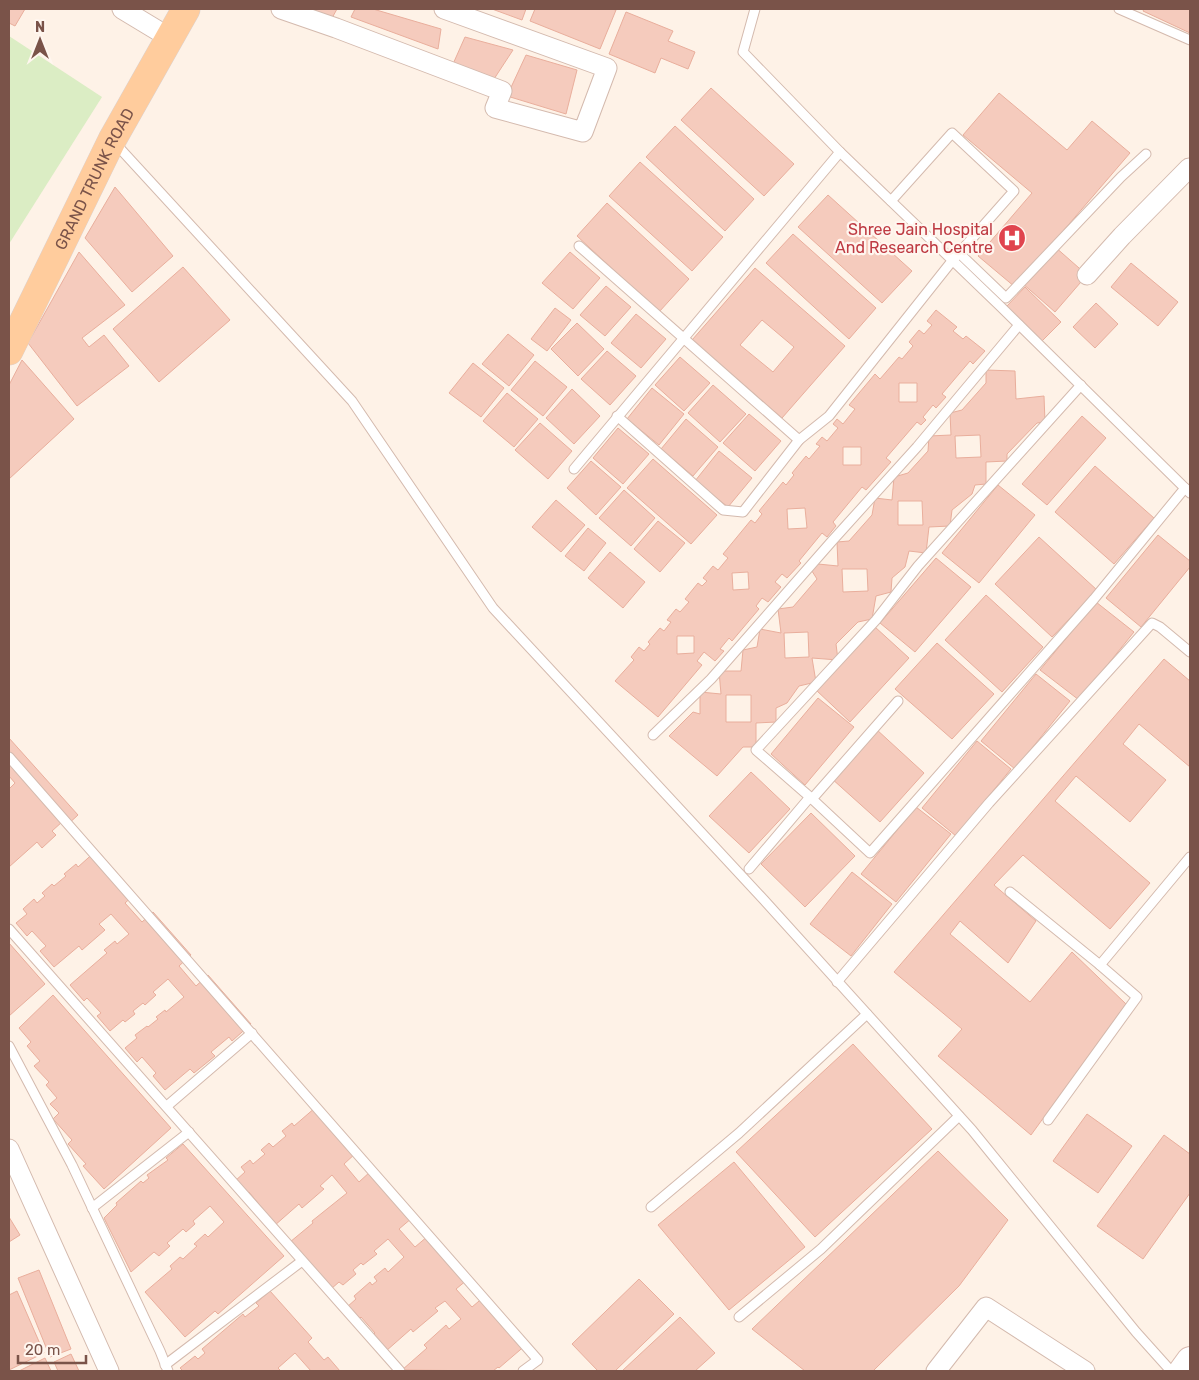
<svg xmlns="http://www.w3.org/2000/svg" width="1199" height="1380" viewBox="0 0 1199 1380" font-family="Rubik,sans-serif">
	<style>
		.green { fill: #dbedc4 }
		.building { fill: #f5cbbd; stroke: #e9ae9c; fill-rule: evenodd }
		.lines { fill: none; stroke-linecap: round; stroke-linejoin: round }
		.service-casing { stroke: #d4baae; stroke-width: 11 }
		.minor-casing { stroke: #d4baae; stroke-width: 21 }
		.secondary-casing { stroke: #d9baae; stroke-width: 28 }
		.primary-casing { stroke: #dcd2d0; stroke-width: 29 }
		.service { stroke: #fff; stroke-width: 9 }
		.minor { stroke: #fff; stroke-width: 19 }
		.secondary { stroke: #fff; stroke-width: 26 }
		.primary { stroke: #ffcc9d; stroke-width: 28 }
		.labels { text-anchor: middle; stroke-width: 4.5; stroke-linejoin: round; paint-order: stroke }
		.street-label { font-size: 16px; fill: #7a5349; stroke: #fff6ef }
		.health-label { font-size: 16px; fill: #be3a42; stroke: #fff6ef; text-anchor: end }
	</style>
	<rect width="100%" height="100%" fill="#fef2e7"/>
	<path class="green" d="M9,36L102,97L9,244Z"/>
	<g class="building">
		<path d="M9,9H25L15,26L9,23Z"/>
		<path d="M310,9H337L332,18Z"/>
		<path d="M355,9H373L441,29L438,49L351,17Z"/>
		<path d="M492,9H526L522,20Z"/>
		<path d="M535,9H612L616,10L600,49L530,21Z"/>
		<path d="M1144,9H1190V33L1143,11Z"/>
		<path d="M626,12L673,31L668,41L695,52L688,69L661,58L655,73L609,54Z"/>
		<path d="M465,37L513,50L494,79L453,64Z"/>
		<path d="M526,55L577,70L566,114L507,96Z"/>
		<path d="M711,88L794,164L764,196L681,120Z"/>
		<path d="M999,93L1067,150L1092,121L1130,153L1015,287L978,256L1032,193L963,135Z"/>
		<path d="M675,126L754,199L725,231L646,157Z"/>
		<path d="M640,162L723,237L692,271L609,196Z"/>
		<path d="M115,187L173,256L132,292L85,238Z"/>
		<path d="M828,195L912,271L882,303L798,227Z"/>
		<path d="M607,203L689,279L659,312L577,236Z"/>
		<path d="M793,234L876,308L849,339L766,263Z"/>
		<path d="M1054,246L1087,275L1055,312L1022,283Z"/>
		<path d="M79,252L125,305L82,338L89,347L104,335L129,366L77,406L28,343Z"/>
		<path d="M570,252L600,278L573,309L542,283Z"/>
		<path d="M1131,263L1178,302L1158,326L1111,287Z"/>
		<path d="M183,267L230,320L159,382L113,329Z"/>
		<path d="M755,268L845,346L782,418L692,340ZM762,320L794,347L773,372L740,345Z"/>
		<path d="M606,286L631,307L605,336L580,315Z"/>
		<path d="M1025,287L1061,322L1042,341L1007,306Z"/>
		<path d="M1096,303L1118,324L1095,348L1073,327Z"/>
		<path d="M555,308L571,320L547,351L531,339Z"/>
		<path d="M936,310L957,327L953,331L963,339L966,336L985,351L973,364L970,361L942,394L946,397L936,408L933,405L923,417L926,420L921,425L917,422L886,458L891,462L866,490L862,487L833,522L836,526L827,537L822,533L799,561L801,563L787,578L782,574L775,582L781,587L768,602L762,598L756,606L759,609L732,641L729,638L720,649L724,651L715,661L704,652L697,661L702,665L658,717L615,681L634,660L631,657L639,647L644,651L650,644L648,642L660,628L664,631L671,622L667,620L676,609L680,612L689,602L685,599L698,583L702,586L707,581L703,578L713,566L718,570L728,558L723,554L751,520L755,523L762,514L759,511L783,482L786,485L794,475L792,473L806,456L809,459L820,446L816,444L822,437L827,441L838,428L833,424L837,419L843,424L855,409L849,405L875,374L880,379L899,357L902,359L913,346L909,342L919,330L924,334L932,325L927,321ZM899,383H917V402H899ZM843,447H861V465H843ZM805,508L807,528L788,529L787,509ZM748,572L749,589L733,590L732,573ZM677,636H694V653L677,654Z"/>
		<path d="M636,314L666,339L641,368L611,343Z"/>
		<path d="M577,323L604,349L578,376L551,349Z"/>
		<path d="M508,334L534,355L509,386L482,364Z"/>
		<path d="M607,351L636,376L610,405L581,379Z"/>
		<path d="M680,357L710,383L684,411L655,385Z"/>
		<path d="M22,360L74,419L9,479V385Z"/>
		<path d="M535,361L567,387L543,416L511,390Z"/>
		<path d="M473,363L504,388L481,417L449,393Z"/>
		<path d="M986,370L1015,371L1016,399L1044,396L1045,422L1037,423L1007,454V461L986,462V484L975,485L972,494L952,510L950,526L929,527L926,553L909,551L905,567L892,578L891,592L876,596L872,619L858,622L836,644L838,660L812,658L816,682L799,686L787,703L776,708V722L756,723V747H743L717,776L669,736L693,712L700,714V692L721,694L719,671H741L743,650L757,647L760,629L781,633L778,609L793,607L817,579L810,568L818,564L838,566L837,542L849,541L872,515L875,498L892,500L894,477L908,473L928,451L929,436L951,435L950,413L962,410L986,383ZM980,435L981,457L956,458L955,436ZM898,501H922L923,525H898ZM842,569H867L868,591L843,592ZM808,632L809,657L785,658L784,633ZM726,695H751V722H726Z"/>
		<path d="M713,385L746,414L720,442L688,413Z"/>
		<path d="M652,388L684,414L659,445L627,419Z"/>
		<path d="M572,389L600,416L574,444L546,418Z"/>
		<path d="M507,393L538,419L514,447L483,421Z"/>
		<path d="M749,414L781,441L755,471L723,443Z"/>
		<path d="M1082,416L1106,438L1047,505L1022,484Z"/>
		<path d="M686,419L718,447L693,476L661,449Z"/>
		<path d="M540,423L572,451L548,479L515,450Z"/>
		<path d="M618,428L649,454L623,484L593,458Z"/>
		<path d="M719,451L752,478L728,507L695,481Z"/>
		<path d="M653,459L717,515L691,544L627,488Z"/>
		<path d="M591,461L621,487L596,515L567,488Z"/>
		<path d="M1095,466L1154,518L1114,564L1055,512Z"/>
		<path d="M998,485L1035,515L979,583L942,553Z"/>
		<path d="M624,490L655,518L631,546L599,518Z"/>
		<path d="M556,500L585,525L561,552L532,527Z"/>
		<path d="M658,521L685,543L660,572L634,549Z"/>
		<path d="M588,528L606,543L584,571L565,556Z"/>
		<path d="M1158,535L1190,561V567L1141,627L1106,598Z"/>
		<path d="M1039,537L1097,590L1052,637L995,584Z"/>
		<path d="M610,552L645,582L623,608L588,578Z"/>
		<path d="M936,558L971,587L915,652L880,623Z"/>
		<path d="M986,595L1043,647L1002,692L945,640Z"/>
		<path d="M1096,602L1134,632L1079,700L1040,670Z"/>
		<path d="M875,627L909,658L850,722L816,690Z"/>
		<path d="M937,643L994,694L952,739L895,689Z"/>
		<path d="M1164,659L1190,681V767L1139,724L1123,744L1166,780L1130,822L1076,776L1055,801L1150,883L1110,929L1023,855L994,885L1036,921L1008,963L960,921L950,934L1030,1002L1072,952L1126,1004L1031,1135L938,1056L962,1029L894,972Z"/>
		<path d="M1036,674L1070,701L1015,769L981,741Z"/>
		<path d="M818,698L854,727L805,785L771,754Z"/>
		<path d="M876,729L924,773L880,822L831,778Z"/>
		<path d="M9,738L78,815L66,826L62,822L52,831L56,835L42,848L37,842L9,867V787L10,788L15,783L9,776Z"/>
		<path d="M977,741L1011,769L956,836L922,808Z"/>
		<path d="M751,772L790,809L749,853L709,816Z"/>
		<path d="M916,807L951,834L896,902L861,874Z"/>
		<path d="M811,813L855,856L805,907L761,864Z"/>
		<path d="M97,850L135,894L125,903L142,922L153,912L191,955L179,966L196,986L208,975L251,1024L232,1041L229,1037L211,1052L215,1056L194,1073L190,1069L165,1090L153,1076L156,1073L142,1057L137,1062L125,1048L137,1038L135,1035L147,1026L148,1027L158,1019L156,1017L165,1010L166,1012L184,997L168,979L153,992L156,995L145,1005L143,1003L133,1011L135,1014L125,1022L123,1020L110,1031L97,1016L101,1013L87,998L84,1001L70,985L107,953L104,950L115,941L117,944L129,934L111,914L99,924L105,930L82,950L79,946L54,967L40,951L46,946L32,931L27,936L16,923L27,914L23,909L34,899L37,903L45,896L42,893L52,884L54,886L66,876L64,874L76,864L78,867Z"/>
		<path d="M852,872L892,904L851,956L810,924Z"/>
		<path d="M9,943L45,984L9,1016Z"/>
		<path d="M53,995L171,1128L104,1189L83,1166L86,1164L68,1144L72,1140L53,1119L59,1113L50,1104L57,1098L46,1085L49,1082L34,1066L40,1061L27,1046L31,1042L19,1028Z"/>
		<path d="M853,1044L932,1129L815,1237L736,1152Z"/>
		<path d="M316,1107L356,1153L344,1164L359,1182L371,1171L412,1218L399,1229L415,1247L428,1236L467,1280L456,1289L472,1307L485,1296L527,1344L499,1368L498,1367L493,1371L402,1370L427,1348L424,1345L446,1325L449,1329L461,1319L445,1301L435,1308L438,1311L413,1332L411,1329L386,1351L372,1336L375,1333L361,1317L358,1320L347,1307L356,1299L354,1296L370,1282L372,1285L377,1281L374,1277L385,1268L388,1272L404,1257L388,1239L374,1251L377,1254L363,1265L361,1263L353,1270L356,1274L343,1285L339,1282L331,1289L290,1242L313,1223L312,1221L347,1193L332,1175L320,1186L324,1189L302,1208L299,1204L274,1226L261,1211L263,1209L249,1192L246,1194L235,1181L245,1172L241,1167L250,1160L253,1164L265,1154L261,1150L269,1143L273,1147L286,1136L282,1131L292,1123L294,1126Z"/>
		<path d="M1087,1114L1132,1146L1098,1193L1053,1161Z"/>
		<path d="M1164,1135L1190,1154V1193L1143,1259L1097,1226Z"/>
		<path d="M183,1144L284,1256L218,1314L215,1311L185,1337L145,1292L172,1269L170,1266L180,1257L183,1259L197,1246L194,1244L205,1234L208,1237L224,1222L210,1206L193,1221L195,1224L186,1232L183,1229L167,1243L170,1246L159,1256L154,1252L131,1272L104,1218L117,1205L116,1203L141,1181L143,1183L149,1178L147,1175L168,1160L166,1158Z"/>
		<path d="M938,1151L1008,1220L959,1286L873,1371H805L752,1329Z"/>
		<path d="M734,1162L805,1247L729,1310L658,1225Z"/>
		<path d="M9,1217L20,1235L9,1242Z"/>
		<path d="M39,1270L71,1349L50,1357L18,1278Z"/>
		<path d="M639,1279L674,1314L615,1371H598L572,1344Z"/>
		<path d="M17,1291L44,1353L9,1370V1295Z"/>
		<path d="M270,1291L312,1338L308,1342L324,1360L328,1357L340,1371H311L295,1353L278,1368L281,1371H183L180,1368L195,1356L198,1359L205,1353L202,1349L243,1314L245,1317L259,1306L256,1303Z"/>
		<path d="M680,1317L715,1353L695,1371H622Z"/>
		<path d="M71,1354L79,1371H58L54,1362Z"/>
		<path d="M45,1358L51,1371H19Z"/>
	</g>
	<g class="lines">
		<g class="service-casing">
			<g id="service">
				<path d="M755,9L743,52L840,152L1000,306L1190,493"/>
				<path d="M1119,9L1190,40"/>
				<path d="M114,142L352,401L493,608L764,900L972,1130L1136,1332L1171,1371"/>
				<path d="M579,246L799,440"/>
				<path d="M959,253L1006,298L1121,177L1146,154"/>
				<path d="M1081,385L918,566L876,620L756,750L810,797L870,853L1094,599L1185,488"/>
				<path d="M617,416L723,510L743,512L799,440L829,416L952,261L1014,191L952,133L891,201"/>
				<path d="M574,469L840,152"/>
				<path d="M653,735L711,679L832,541L917,447L1019,325"/>
				<path d="M9,757L538,1360L523,1371"/>
				<path d="M749,869L810,797L812,799L898,701"/>
				<path d="M1010,892L1100,965L1190,857"/>
				<path d="M9,929L400,1371"/>
				<path d="M837,982L989,803L1152,623L1160,627L1190,652"/>
				<path d="M9,1046L72,1165L160,1351L168,1371"/>
				<path d="M167,1106L252,1033"/>
				<path d="M1048,1120L1137,997L1100,965"/>
				<path d="M651,1207L739,1133L867,1014"/>
				<path d="M92,1208L189,1132"/>
				<path d="M739,1317L821,1249L959,1116"/>
				<path d="M165,1365L302,1261"/>
			</g>
		</g>
		<g class="minor-casing">
			<g id="minor">
				<path d="M122,9L170,38"/>
				<path d="M281,9L336,28L502,91L495,108L583,132L607,68L444,9"/>
				<path d="M1087,275L1122,236L1189,168L1190,169"/>
				<path d="M9,1149L109,1371"/>
				<path d="M936,1371L986,1307L1085,1371"/>
			</g>
		</g>
		<g class="secondary-casing">
			<path id="secondary" d="M1182,1371L1190,1360"/>
		</g>
		<g class="primary-casing">
			<g id="primary">
				<path id="s1" d="M9,351L112,140L186,9"/>
			</g>
		</g>
		<use href="#service" class="service"/>
		<use href="#minor" class="minor"/>
		<use href="#secondary" class="secondary"/>
		<use href="#primary" class="primary"/>
	</g>
	<defs>
		<g id="hospital-disc" transform="scale(1.4375)"><circle r="9.5" fill="#e0444e" stroke="#fff6ef"/><path d="M-5-5h3v3.5h4V-5h3V5h-3V1.5h-4V5h-3Z" fill="#fff"/></g>
	</defs>
	<g fill-rule="evenodd">
		<use href="#hospital-disc" x="1012" y="238"/>
	</g>
	<g class="labels">
		<g class="street-label">
			<text dy="6" stroke="none"><textPath href="#s1" startOffset="192">GRAND TRUNK ROAD</textPath></text>
		</g>
		<g class="health-label">
			<text x="993" y="235">Shree Jain Hospital<tspan x="993" dy="18">And Research Centre</tspan></text>
		</g>
	</g>
	<rect width="1199" height="1380" fill="none" stroke="#7a5349" stroke-width="20"/>
	<g transform="translate(40 40)" stroke="#fff6ef" stroke-width="4" paint-order="stroke">
	<path d="M0-4L9 19L0 12L-9 19Z" fill="#7a5349"/>
	<text y="-8" font-size="14" font-weight="bold" text-anchor="middle" fill="#7a5349">N</text>
	</g>
	<path d="M18 1355v8h68v-8" fill="none" stroke="#7a5349" stroke-width="2.5"/>
	<text x="25" y="1355" font-size="15" fill="#7a5349" stroke="#fff6ef" stroke-width="4" paint-order="stroke">20 m</text>
</svg>
